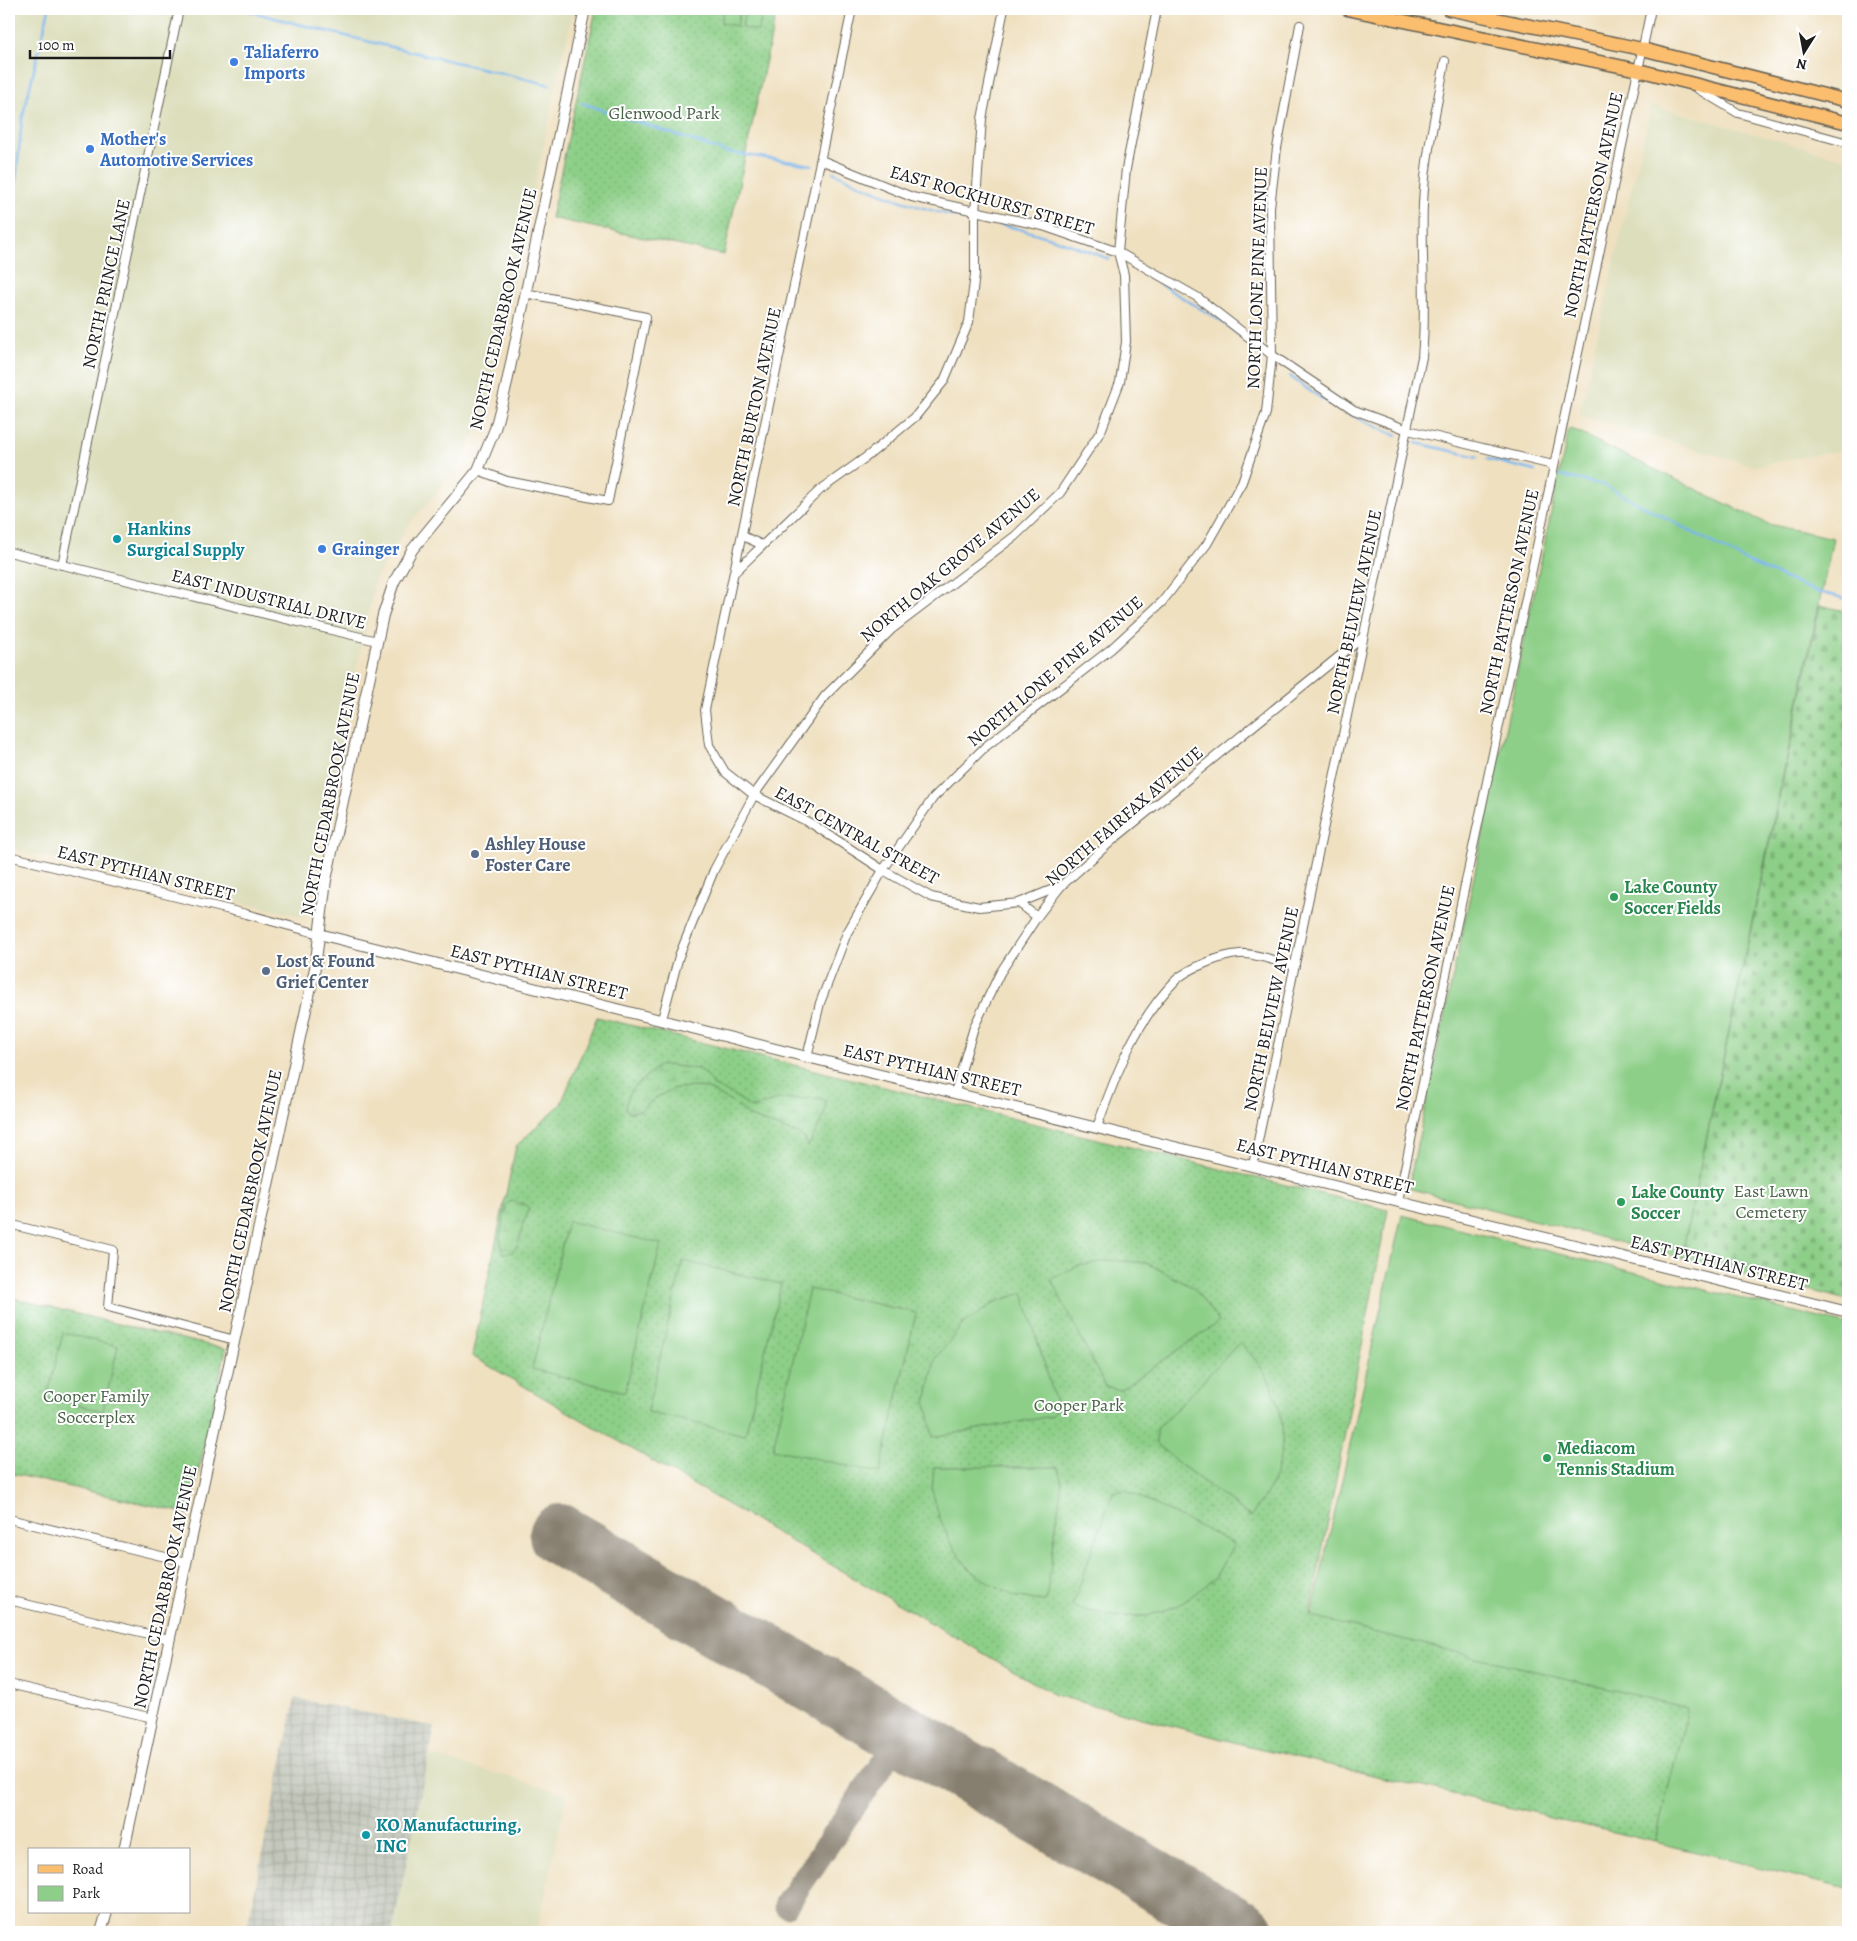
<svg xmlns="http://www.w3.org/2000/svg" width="1857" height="1941" viewBox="0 0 1857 1941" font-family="Alegreya,serif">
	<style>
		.built { fill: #dcdebc }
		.industrial { fill: url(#industrial-grid) }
		.green { fill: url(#green-dots); stroke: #547652 }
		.wetland { fill: url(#wetland-marsh); stroke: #547652 }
		.cemetery { fill: url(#cemetery-stones); stroke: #547652 }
		.pitch { fill: #8dcf88; stroke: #547652 }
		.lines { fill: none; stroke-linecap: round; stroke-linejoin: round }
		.stream { stroke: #7bb6ed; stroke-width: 2.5 }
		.taxiway { stroke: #867e6e; stroke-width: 25 }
		.runway { stroke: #867e6e; stroke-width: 62 }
		.minor-casing { stroke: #666155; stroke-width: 10 }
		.tertiary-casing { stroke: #666155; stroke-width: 12 }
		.primary-casing { stroke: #666155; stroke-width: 15 }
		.minor { stroke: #fff; stroke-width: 8 }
		.tertiary { stroke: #fff; stroke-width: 10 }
		.primary { stroke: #fbbd6e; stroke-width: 12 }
		.shop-dot { fill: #3f7fe0; stroke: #fff; stroke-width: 2 }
		.culture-dot { fill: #0f9aa8; stroke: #fff; stroke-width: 2 }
		.service-dot { fill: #5c6f8a; stroke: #fff; stroke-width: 2 }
		.leisure-dot { fill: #2e9e5b; stroke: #fff; stroke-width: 2 }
		.labels { text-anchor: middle; stroke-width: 4; stroke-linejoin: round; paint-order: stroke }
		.shop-label { font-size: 18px; font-weight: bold; fill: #366cbe; stroke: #fff; text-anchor: start }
		.park-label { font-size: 18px; fill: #496447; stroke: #fff }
		.street-label { font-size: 18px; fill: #1c1c1c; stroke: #fff }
		.culture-label { font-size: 18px; font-weight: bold; fill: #0d838f; stroke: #fff; text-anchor: start }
		.service-label { font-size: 18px; font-weight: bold; fill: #4e5e75; stroke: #fff; text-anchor: start }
		.leisure-label { font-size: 18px; font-weight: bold; fill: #27864d; stroke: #fff; text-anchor: start }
	</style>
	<defs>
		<pattern id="industrial-grid" width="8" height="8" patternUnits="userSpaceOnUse" patternTransform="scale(1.25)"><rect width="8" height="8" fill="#c2c6b9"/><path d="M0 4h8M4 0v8" fill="none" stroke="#a6aa9e"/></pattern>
		<pattern id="green-dots" width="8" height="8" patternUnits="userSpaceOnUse" patternTransform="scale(1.25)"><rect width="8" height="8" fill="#8dcf88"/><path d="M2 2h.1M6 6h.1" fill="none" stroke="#79b175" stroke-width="1.8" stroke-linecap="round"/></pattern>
		<pattern id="wetland-marsh" width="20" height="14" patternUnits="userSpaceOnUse" patternTransform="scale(1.25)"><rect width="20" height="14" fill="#8dcf88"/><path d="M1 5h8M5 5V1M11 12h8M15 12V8" fill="none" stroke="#79b175"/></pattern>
		<pattern id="cemetery-stones" width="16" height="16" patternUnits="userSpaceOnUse" patternTransform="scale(1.25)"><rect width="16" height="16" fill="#8dcf88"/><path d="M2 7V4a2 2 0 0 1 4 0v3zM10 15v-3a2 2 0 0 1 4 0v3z" fill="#79b175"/></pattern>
	</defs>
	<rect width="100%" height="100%" fill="#fff"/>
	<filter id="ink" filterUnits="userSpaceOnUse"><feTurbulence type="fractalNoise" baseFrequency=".02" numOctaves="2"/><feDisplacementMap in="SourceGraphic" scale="10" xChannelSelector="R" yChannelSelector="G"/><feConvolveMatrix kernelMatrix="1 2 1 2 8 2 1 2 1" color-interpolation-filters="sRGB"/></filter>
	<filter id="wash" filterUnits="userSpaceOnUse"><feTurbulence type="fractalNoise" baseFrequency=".0096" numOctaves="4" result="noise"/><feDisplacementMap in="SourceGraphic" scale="20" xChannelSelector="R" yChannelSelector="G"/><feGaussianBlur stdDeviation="1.12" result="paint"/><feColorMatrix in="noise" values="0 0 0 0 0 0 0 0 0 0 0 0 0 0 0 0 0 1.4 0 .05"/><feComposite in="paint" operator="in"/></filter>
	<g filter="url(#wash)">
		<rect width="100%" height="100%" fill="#efe0c0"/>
		<g class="built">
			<path d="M9,9H573L486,410L458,468L409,524L376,578L304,917L9,848Z"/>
			<path d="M1651,105L1848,160V449L1754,466L1579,415Z"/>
			<path d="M429,1755L567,1794L537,1932H392Z"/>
		</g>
		<path class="industrial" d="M295,1698L435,1727L392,1932H246Z"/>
		<g class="green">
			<path d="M596,9H777L724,255L551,218Z"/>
			<path d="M597,1017L1388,1210L1310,1614L1689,1708L1655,1842L1237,1743L1055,1695L472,1356L516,1146L561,1104Z"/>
			<path d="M9,1297L122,1325L226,1349L189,1514L9,1473Z"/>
		</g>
		<g class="wetland">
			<path d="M666,1065L698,1069L706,1074L713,1085L740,1099L749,1107H755L780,1099L821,1098L826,1101L824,1115L808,1147L805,1139L800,1135L750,1117L739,1107L711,1090L700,1087L675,1088L655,1098L641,1110L633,1112H628L625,1108L629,1094L633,1088L658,1066Z"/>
			<path d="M513,1201L526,1205L529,1208C528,1215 525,1218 523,1224C519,1237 523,1245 509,1253H503L500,1237L506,1206L509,1202Z"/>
		</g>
		<path class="cemetery" d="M1820,605L1848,612V1300L1681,1258Z"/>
		<g class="pitch">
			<path d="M723,9H740L737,26L721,23Z"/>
			<path d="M745,11L762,14L758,31L742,28Z"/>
			<path d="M1569,428L1768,524L1833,538L1681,1258L1408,1188Z"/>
			<path d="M1402,1215L1848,1325V1889L1655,1842L1688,1708L1311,1617Z"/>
			<path d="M568,1221L661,1244L625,1392L532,1369Z"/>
			<path d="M1112,1260L1147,1263L1194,1288L1219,1322L1120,1390L1105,1386L1051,1279L1078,1266Z"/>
			<path d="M683,1261L781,1284L745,1435L647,1412Z"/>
			<path d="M809,1289L916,1313L880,1473L773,1449Z"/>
			<path d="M1023,1293L1057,1406L1052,1416L933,1437L926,1402L935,1359L963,1324L995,1302Z"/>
			<path d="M63,1333L118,1346L103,1411L47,1398Z"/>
			<path d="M1240,1342C1247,1351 1256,1359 1262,1369C1287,1408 1289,1450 1268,1491C1263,1500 1256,1508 1251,1517L1181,1465L1156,1443V1430Z"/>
			<path d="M934,1467H1057L1062,1481L1046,1602L1014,1596L990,1584L969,1569L951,1544L939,1516L932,1490Z"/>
			<path d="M1126,1490L1234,1544L1214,1579L1181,1604L1147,1616H1113L1072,1607L1113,1492Z"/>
		</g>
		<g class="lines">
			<g class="stream">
				<path d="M242,9C344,38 448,59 550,85"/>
				<path d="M582,103L726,152L812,165"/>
				<path d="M833,172C876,193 917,209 964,218"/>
				<path d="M991,223C1032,230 1071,244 1109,259"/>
				<path d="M9,250L22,119L49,9"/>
				<path d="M1143,274L1221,321L1264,354"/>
				<path d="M1290,376C1323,403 1358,419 1397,436"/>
				<path d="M1416,443L1478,457"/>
				<path d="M1487,459L1535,471"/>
				<path d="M1561,476L1604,485L1750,563L1814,591L1848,599"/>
			</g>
			<path class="taxiway" d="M786,1905L903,1734"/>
			<path class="runway" d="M560,1535L1244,1932"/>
		</g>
	</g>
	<g filter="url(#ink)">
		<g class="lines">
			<g class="minor-casing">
				<g id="minor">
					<path d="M852,9L705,710L709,745L725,772L754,795L812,824L883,870L931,897L979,907L1019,903L1061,886"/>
					<path d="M1698,89L1738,113L1848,143"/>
					<path d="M821,160L912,197L1043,226L1118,252L1197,297L1272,355L1354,410L1408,430L1553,465"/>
					<path d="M478,470L507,481L608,501L646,317L525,293"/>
					<path d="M743,536L762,545"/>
					<path d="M9,552L377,641"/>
					<path d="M62,565L179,9"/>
					<path d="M736,571L820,490L869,455L915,417L944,381L969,322L975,274V213L982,119L1004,9"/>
					<path d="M9,856L246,914L319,934"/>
					<path d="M1019,903L1037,917"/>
					<path d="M662,1019L679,956L714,870L754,795L825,696L892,629L1015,536L1060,493L1101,431L1120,382L1126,342L1124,275L1118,252L1126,169L1157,9"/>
					<path d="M807,1057L820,1003L847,933L883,870L933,798L985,747L1111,649L1162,602L1207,544L1242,482L1266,413L1272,355L1270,207L1277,148L1300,25"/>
					<path d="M955,1092L974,1027L1000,973L1037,917L1061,886L1114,839L1363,637"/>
					<path d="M1097,1127C1116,1074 1136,1020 1176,980C1189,968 1222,955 1239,954C1251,952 1282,963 1295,966"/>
					<path d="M1253,1165L1422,357C1427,306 1421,255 1423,204C1425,156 1437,108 1445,61"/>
					<path d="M1398,1201L1651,9"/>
					<path d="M9,1224L113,1250L108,1307L235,1340"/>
					<path d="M9,1519L186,1562"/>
					<path d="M9,1600L169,1639"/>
					<path d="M9,1684L153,1718"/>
				</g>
			</g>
			<g class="tertiary-casing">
				<g id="tertiary">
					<path d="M319,934L807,1057L1848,1312"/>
					<path d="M124,1850L315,968L326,880L383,615L394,582L412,550L478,470L495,429L506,387L585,9"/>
					<path d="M101,1932L107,1912"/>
				</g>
			</g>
			<g class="primary-casing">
				<g id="primary">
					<path d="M1347,9L1638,70L1848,123"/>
					<path d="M1448,9L1642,49L1848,101"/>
				</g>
			</g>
			<use href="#minor" class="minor"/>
			<use href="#tertiary" class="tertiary"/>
			<use href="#primary" class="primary"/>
		</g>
	</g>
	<g class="shop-dot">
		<circle cx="234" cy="62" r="5"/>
		<circle cx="90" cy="149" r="5"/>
		<circle cx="322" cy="549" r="5"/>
	</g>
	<g class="culture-dot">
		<circle cx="117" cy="539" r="5"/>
		<circle cx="366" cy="1835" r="5"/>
	</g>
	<g class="service-dot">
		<circle cx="475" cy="854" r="5"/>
		<circle cx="266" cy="971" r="5"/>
	</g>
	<g class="leisure-dot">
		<circle cx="1614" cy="897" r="5"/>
		<circle cx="1621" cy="1202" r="5"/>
		<circle cx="1547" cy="1458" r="5"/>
	</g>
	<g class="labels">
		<g class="shop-label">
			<text x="244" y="58">Taliaferro<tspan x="244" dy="21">Imports</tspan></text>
			<text x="100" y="145">Mother's<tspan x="100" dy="21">Automotive Services</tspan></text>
			<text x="332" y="555">Grainger</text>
		</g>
		<g class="park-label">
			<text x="664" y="119">Glenwood Park</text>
			<text x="1771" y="1197">East Lawn<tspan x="1771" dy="21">Cemetery</tspan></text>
			<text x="96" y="1402">Cooper Family<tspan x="96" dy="21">Soccerplex</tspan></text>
			<text x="1079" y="1411">Cooper Park</text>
		</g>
		<g class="street-label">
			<text transform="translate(992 200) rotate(16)" y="6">EAST ROCKHURST STREET</text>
			<text transform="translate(1593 205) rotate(-78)" y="6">NORTH PATTERSON AVENUE</text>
			<text transform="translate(1257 278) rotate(-88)" y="6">NORTH LONE PINE AVENUE</text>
			<text transform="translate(106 284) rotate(-78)" y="6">NORTH PRINCE LANE</text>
			<text transform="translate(503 309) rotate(-77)" y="6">NORTH CEDARBROOK AVENUE</text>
			<text transform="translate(754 407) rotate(-78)" y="6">NORTH BURTON AVENUE</text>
			<text transform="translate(950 565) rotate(-40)" y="6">NORTH OAK GROVE AVENUE</text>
			<text transform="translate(269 599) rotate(14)" y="6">EAST INDUSTRIAL DRIVE</text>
			<text transform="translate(1509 602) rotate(-78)" y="6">NORTH PATTERSON AVENUE</text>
			<text transform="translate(1354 612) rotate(-78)" y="6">NORTH BELVIEW AVENUE</text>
			<text transform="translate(1055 671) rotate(-40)" y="6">NORTH LONE PINE AVENUE</text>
			<text transform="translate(330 794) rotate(-79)" y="6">NORTH CEDARBROOK AVENUE</text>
			<text transform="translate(1124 816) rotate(-41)" y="6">NORTH FAIRFAX AVENUE</text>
			<text transform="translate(857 835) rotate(29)" y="6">EAST CENTRAL STREET</text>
			<text transform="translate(146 873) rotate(14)" y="6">EAST PYTHIAN STREET</text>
			<text transform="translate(539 972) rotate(14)" y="6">EAST PYTHIAN STREET</text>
			<text transform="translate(1425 998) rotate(-78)" y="6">NORTH PATTERSON AVENUE</text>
			<text transform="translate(1271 1009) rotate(-78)" y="6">NORTH BELVIEW AVENUE</text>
			<text transform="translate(932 1070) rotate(13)" y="6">EAST PYTHIAN STREET</text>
			<text transform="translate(1325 1166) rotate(14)" y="6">EAST PYTHIAN STREET</text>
			<text transform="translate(250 1191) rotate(-78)" y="6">NORTH CEDARBROOK AVENUE</text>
			<text transform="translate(1719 1263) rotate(14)" y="6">EAST PYTHIAN STREET</text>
			<text transform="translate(165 1587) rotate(-78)" y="6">NORTH CEDARBROOK AVENUE</text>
		</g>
		<g class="culture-label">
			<text x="127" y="535">Hankins<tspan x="127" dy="21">Surgical Supply</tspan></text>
			<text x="376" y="1831">KO Manufacturing,<tspan x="376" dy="21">INC</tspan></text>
		</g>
		<g class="service-label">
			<text x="485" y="850">Ashley House<tspan x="485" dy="21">Foster Care</tspan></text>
			<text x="276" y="967">Lost &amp; Found<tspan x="276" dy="21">Grief Center</tspan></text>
		</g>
		<g class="leisure-label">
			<text x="1624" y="893">Lake County<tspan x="1624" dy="21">Soccer Fields</tspan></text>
			<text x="1631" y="1198">Lake County<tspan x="1631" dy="21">Soccer</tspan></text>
			<text x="1557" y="1454">Mediacom<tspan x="1557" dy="21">Tennis Stadium</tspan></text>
		</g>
	</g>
	<rect width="1857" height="1941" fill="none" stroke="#fff" stroke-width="30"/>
	<rect x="28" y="1848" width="162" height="65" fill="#ffffff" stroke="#a4a4a4"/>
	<rect x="38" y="1865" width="25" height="8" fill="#fbbd6e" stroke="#a4a4a4"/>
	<text x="72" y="1874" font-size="15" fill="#1c1c1c">Road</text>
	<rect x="38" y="1886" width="25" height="15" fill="#8dcf88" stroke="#a4a4a4"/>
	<text x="72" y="1898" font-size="15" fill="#1c1c1c">Park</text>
	<g transform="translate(1804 52) rotate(191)" stroke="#ffffff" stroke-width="4" paint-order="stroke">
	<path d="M0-4L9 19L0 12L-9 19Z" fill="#1c1c1c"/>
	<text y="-8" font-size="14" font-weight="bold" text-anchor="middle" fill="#1c1c1c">N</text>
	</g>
	<path d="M30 50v8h140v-8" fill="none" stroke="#1c1c1c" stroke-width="2.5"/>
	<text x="38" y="50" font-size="15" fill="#1c1c1c" stroke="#ffffff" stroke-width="4" paint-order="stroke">100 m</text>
</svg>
